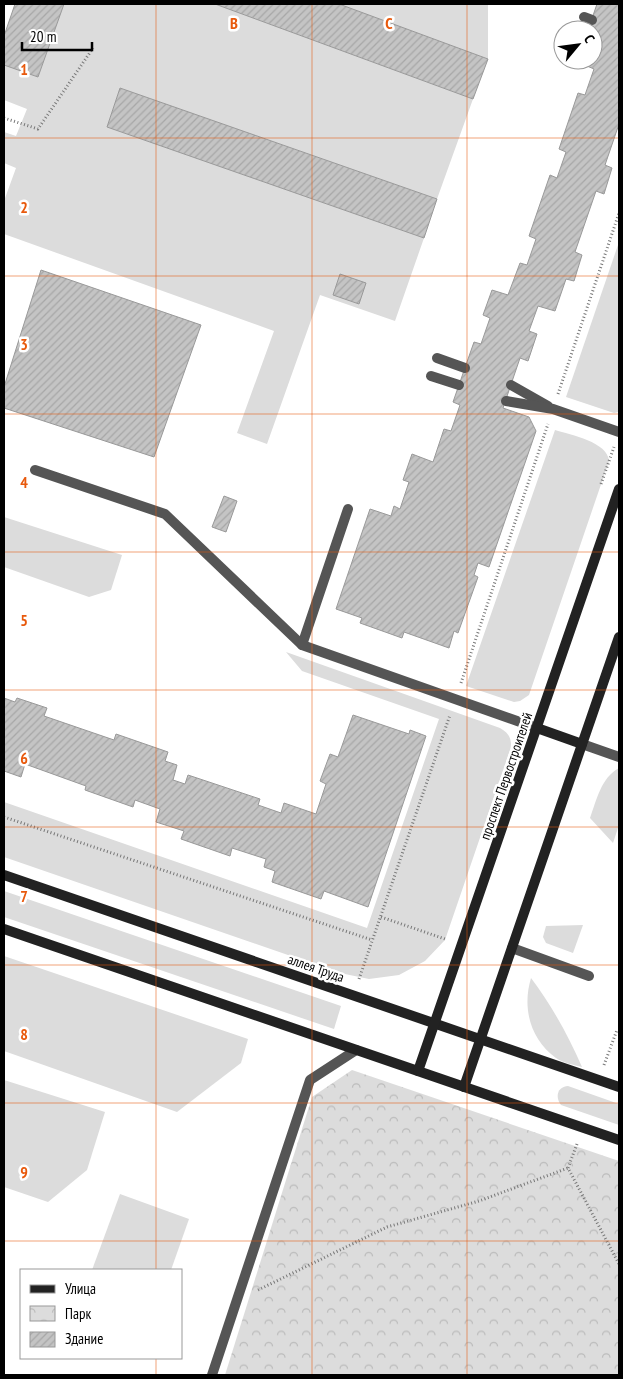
<svg xmlns="http://www.w3.org/2000/svg" width="623" height="1379" viewBox="0 0 623 1379" font-family="'PT Sans Narrow',sans-serif">
	<style>
		.grass { fill: #dcdcdc }
		.park { fill: url(#park-crowns) }
		.building { fill: url(#building-hatch); stroke: #999 }
		.lines { fill: none; stroke-linecap: round; stroke-linejoin: round }
		.path { stroke: #777; stroke-width: 3; stroke-dasharray: 1 2.5; stroke-linecap: butt }
		.service { stroke: #555; stroke-width: 10 }
		.secondary { stroke: #222; stroke-width: 10 }
		.grid { fill: none; stroke: #e8590c; stroke-width: 1; stroke-opacity: 0.55 }
		.labels { text-anchor: middle; stroke-width: 5; stroke-linejoin: round; paint-order: stroke }
		.street-label { font-size: 14px; fill: #000; stroke: #fff }
		.grid-label { font-size: 16px; text-anchor: middle; font-weight: bold; fill: #e8590c; stroke: #fff; stroke-width: 5; stroke-linejoin: round; paint-order: stroke }
	</style>
	<defs>
		<pattern id="park-crowns" width="20" height="18" patternUnits="userSpaceOnUse" patternTransform="scale(1.25)"><rect width="20" height="18" fill="#dcdcdc"/><path d="M2 6a3 3 0 1 1 6 0M12 15a3 3 0 1 1 6 0" fill="none" stroke="#bbb"/></pattern>
		<pattern id="building-hatch" width="6" height="6" patternUnits="userSpaceOnUse" patternTransform="scale(1.25)"><rect width="6" height="6" fill="#c4c4c4"/><path d="M-1 1l2-2M0 6l6-6M5 7l2-2" fill="none" stroke="#a7a7a7"/></pattern>
	</defs>
	<rect width="100%" height="100%" fill="#fff"/>
	<g class="grass">
		<path d="M64,4H215L473,99L437,199L120,88L107,127L424,238L395,321L320,295L267,444L237,433L274,331L4,234V201L16,168L4,163V132L16,136L27,109L4,100V65L38,77Z"/>
		<path d="M339,4H488V59Z"/>
		<path d="M619,242V412L614,413L566,397Z"/>
		<path d="M555,430C571,435 608,442 609,461L529,695L520,701L514,702L466,686Z"/>
		<path d="M4,517L122,555L111,590L89,597L4,567Z"/>
		<path d="M286,652L500,728C509,733 513,740 510,750L445,940L425,961L399,975L369,979L340,973L4,857V802L367,928L439,719L302,671Z"/>
		<path d="M619,768V825L613,843L590,818C597,799 601,778 619,768Z"/>
		<path d="M4,891L341,1006L334,1029L4,917Z"/>
		<path d="M583,925L573,953L546,943L543,937L546,926Z"/>
		<path d="M4,956L248,1039L241,1063L177,1112L4,1051Z"/>
		<path d="M531,978C552,1006 568,1035 582,1067C574,1065 563,1063 556,1058C530,1039 522,1008 531,978Z"/>
		<path d="M4,1080L105,1112L87,1170L48,1202L4,1187Z"/>
		<path d="M568,1086L619,1104V1125L561,1105C555,1097 557,1087 568,1086Z"/>
		<path d="M120,1194L189,1219L171,1270H92Z"/>
	</g>
	<path class="park" d="M352,1070L619,1161V1375H225L312,1097Z"/>
	<g class="building">
		<path d="M15,4H64L38,77L4,65V36Z"/>
		<path d="M215,4H339L488,59L473,99Z"/>
		<path d="M597,4H619V124L605,165L612,168L604,194L596,191L575,252L582,255L574,281L566,279L555,311L538,306L529,331L537,334L528,361L520,358L503,408L529,417L536,431L489,567L478,563L474,575L478,577L458,633L454,631L449,648L404,632L402,638L360,623L362,618L336,609L370,509L391,516L394,506L400,509L409,482L403,480L412,454L433,462L444,429L451,431L460,405L453,402L474,342L481,344L490,318L483,315L492,290L508,295L520,263L527,265L536,239L529,236L550,175L557,178L566,152L559,149L578,93L585,95L594,69L587,66L589,60H593V50L597,39L593,38V30H588Z"/>
		<path d="M120,88L437,199L424,238L107,127Z"/>
		<path d="M41,270L201,325L154,457L4,408V387Z"/>
		<path d="M340,274L366,283L359,304L333,295Z"/>
		<path d="M224,496L237,501L226,532L212,527Z"/>
		<path d="M4,698L15,702L17,698L47,708L44,716L114,740L116,734L168,752L165,761L177,765L173,780L185,784L188,775L260,799L258,805L281,813L284,803L316,814L326,784L320,781L330,754L338,757L353,715L409,734L410,730L426,736L368,907L324,891L321,899L272,882L275,871L264,867L266,859L232,848L230,856L181,839L184,831L156,822L160,809L135,800L133,807L85,790L86,786L25,764L21,777L4,771Z"/>
	</g>
	<g class="lines">
		<g class="path">
			<path d="M4,118L38,129L93,48"/>
			<path d="M558,394L619,213"/>
			<path d="M601,484L614,447"/>
			<path d="M461,683L548,424"/>
			<path d="M4,817L372,940"/>
			<path d="M381,917L445,939"/>
			<path d="M359,979L450,715"/>
			<path d="M604,1065L617,1030"/>
			<path d="M577,1144L568,1168L619,1264"/>
			<path d="M258,1290L387,1227L479,1201L568,1168"/>
		</g>
		<g class="service">
			<path d="M584,17L592,20"/>
			<path d="M437,358L465,368"/>
			<path d="M431,376L459,385"/>
			<path d="M511,385L548,406"/>
			<path d="M506,401L553,409L619,432"/>
			<path d="M35,470L165,514L302,645L537,728"/>
			<path d="M302,645L348,509"/>
			<path d="M582,744L619,757"/>
			<path d="M512,948L589,976"/>
			<path d="M212,1375L310,1080L356,1050"/>
		</g>
		<g class="secondary">
			<path d="M537,728L582,744"/>
			<path d="M4,875L619,1087"/>
			<path d="M4,929L619,1140"/>
			<path d="M418,1071L619,489"/>
			<path d="M464,1087L619,637"/>
		</g>
	</g>
	<path class="grid" d="M156,4V1270M312,4V1375M467,4V1375M4,138H619M4,276H619M4,414H619M4,552H619M4,690H619M4,827H619M4,965H619M4,1103H619M4,1241H619M156,1358V1375"/>
	<g class="labels">
		<g class="street-label">
			<text transform="translate(506 776) rotate(-71)" y="5">проспект Первостроителей</text>
			<text transform="translate(316 968) rotate(19)" y="5">аллея Труда</text>
		</g>
	</g>
	<g class="grid-label">
		<text x="234" y="29">B</text>
		<text x="389" y="29">C</text>
		<text x="24" y="75">1</text>
		<text x="24" y="213">2</text>
		<text x="24" y="350">3</text>
		<text x="24" y="488">4</text>
		<text x="24" y="626">5</text>
		<text x="24" y="764">6</text>
		<text x="24" y="902">7</text>
		<text x="24" y="1040">8</text>
		<text x="24" y="1178">9</text>
	</g>
	<rect width="623" height="1379" fill="none" stroke="#000000" stroke-width="10"/>
	<rect x="20" y="1269" width="162" height="90" fill="#ffffff" stroke="#999999"/>
	<rect x="30" y="1285" width="25" height="8" fill="#222222" stroke="#999999"/>
	<text x="65" y="1294" font-size="15" fill="#000000">Улица</text>
	<rect x="30" y="1306" width="25" height="15" fill="url(#park-crowns)" stroke="#999999"/>
	<text x="65" y="1319" font-size="15" fill="#000000">Парк</text>
	<rect x="30" y="1332" width="25" height="15" fill="url(#building-hatch)" stroke="#999999"/>
	<text x="65" y="1344" font-size="15" fill="#000000">Здание</text>
	<g transform="translate(578 45) rotate(61)"><circle r="24" fill="#ffffff" stroke="#999999"/>
	<path d="M0-4L9 19L0 12L-9 19Z" fill="#000000"/>
	<text y="-8" font-size="14" font-weight="bold" text-anchor="middle" fill="#000000">С</text>
	</g>
	<path d="M22 42v8h70v-8" fill="none" stroke="#000000" stroke-width="2.5"/>
	<text x="30" y="42" font-size="15" fill="#000000" stroke="#ffffff" stroke-width="4" paint-order="stroke">20 m</text>
</svg>
